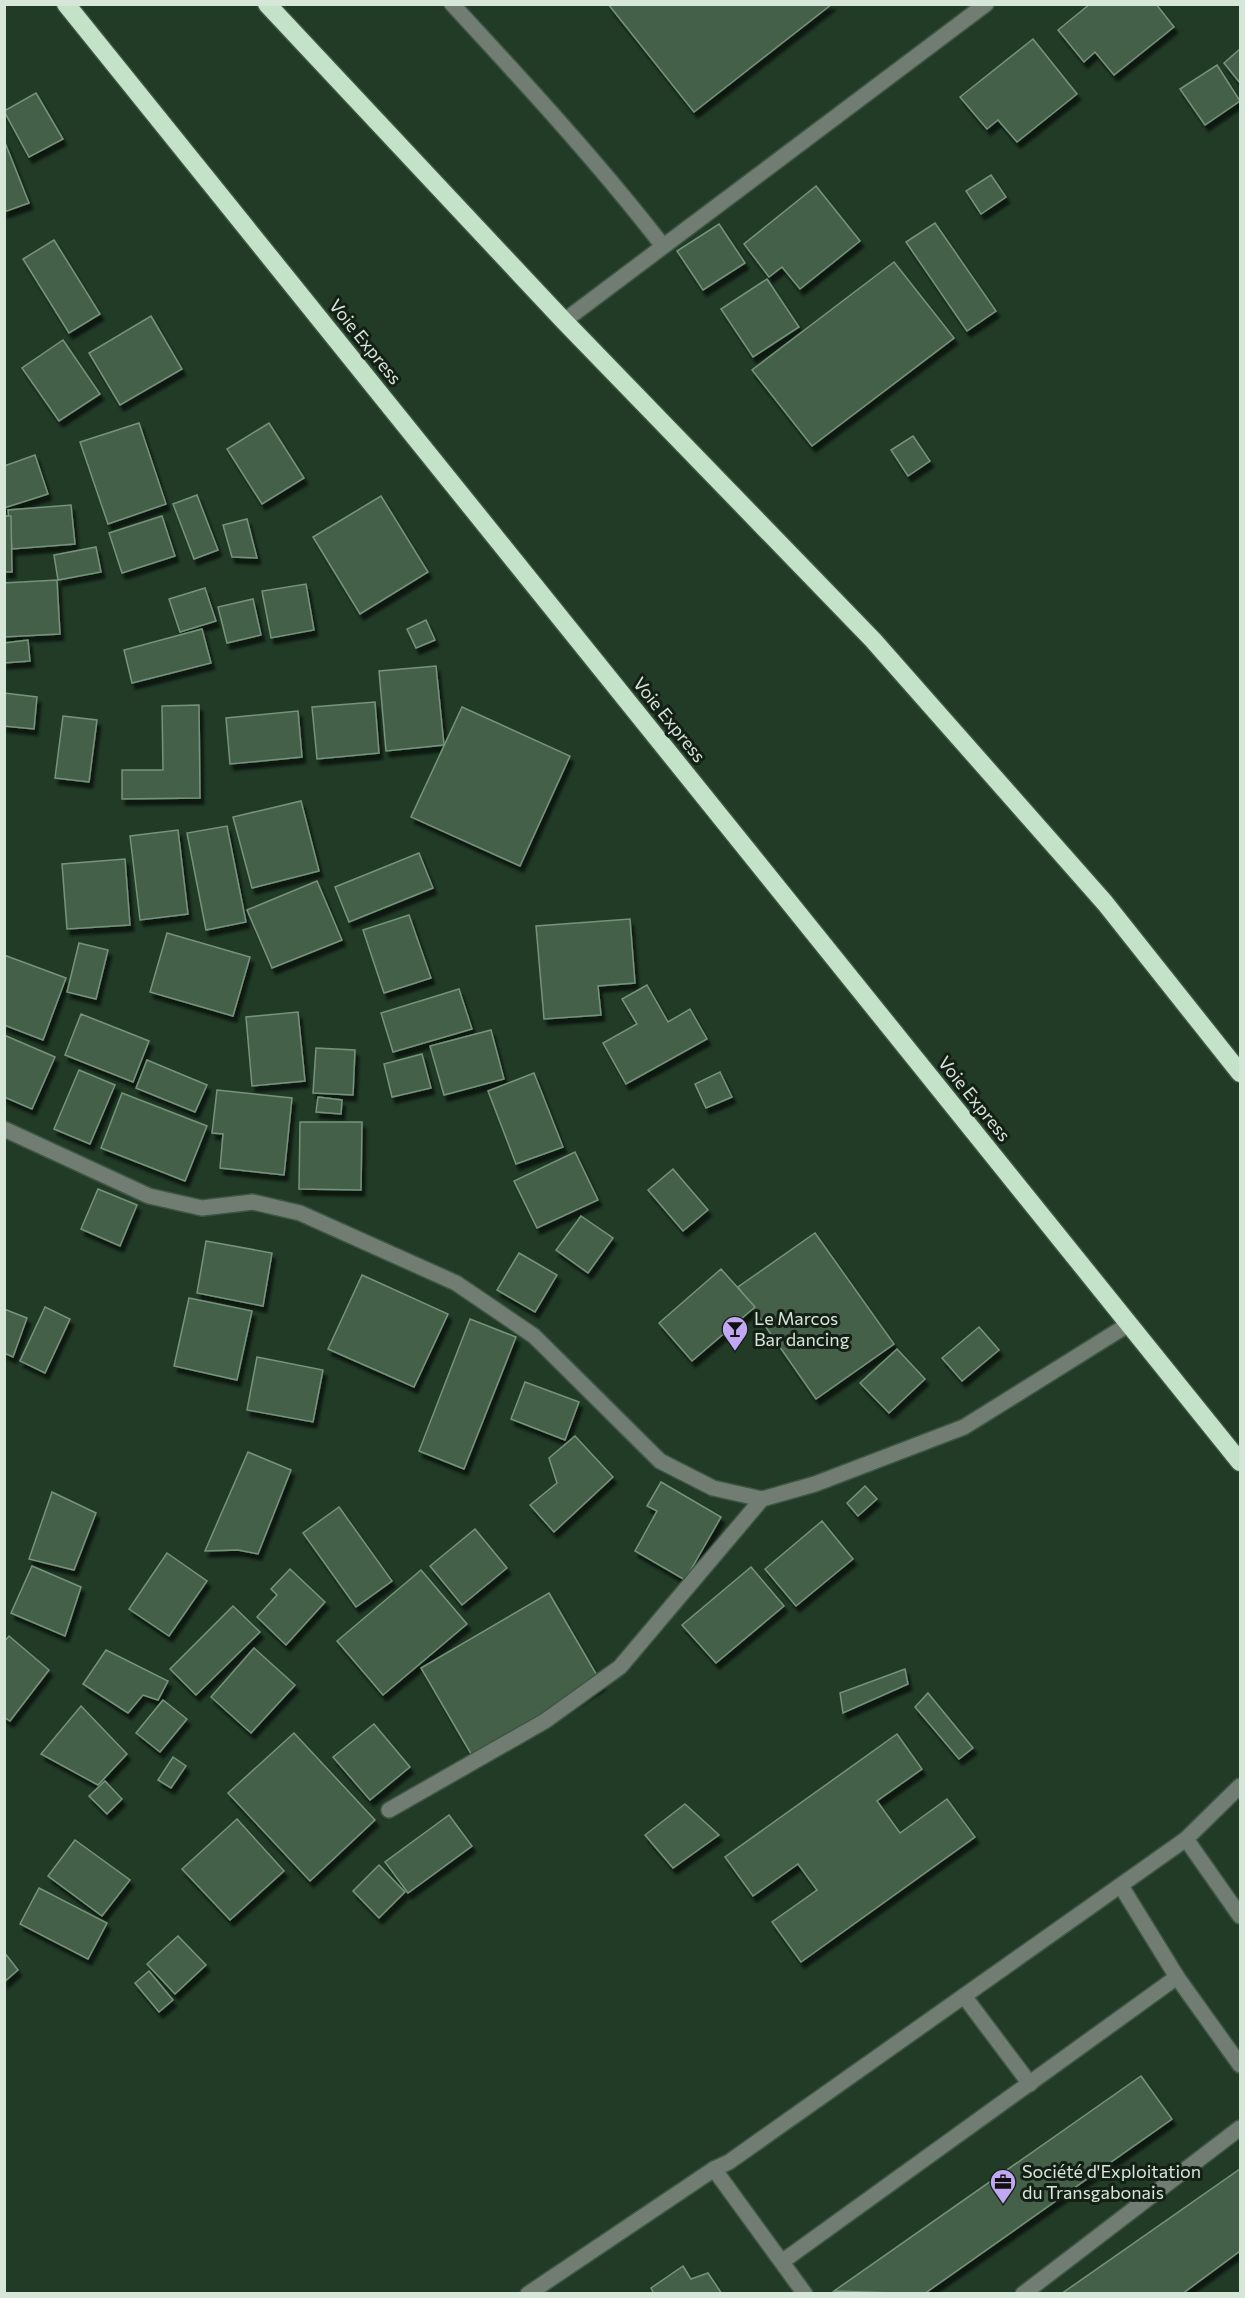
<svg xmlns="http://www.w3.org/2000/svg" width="1245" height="2298" viewBox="0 0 1245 2298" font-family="Commissioner,sans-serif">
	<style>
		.building { fill: #45604a; stroke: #76937b; stroke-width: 1.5; filter: url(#shadow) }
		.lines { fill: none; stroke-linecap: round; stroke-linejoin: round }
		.minor-casing { stroke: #3e5643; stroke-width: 18 }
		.highway-casing { stroke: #3e5643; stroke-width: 21 }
		.minor { stroke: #717d73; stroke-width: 15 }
		.highway { stroke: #c3e2c8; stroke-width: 18 }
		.labels { text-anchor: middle; stroke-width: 6; stroke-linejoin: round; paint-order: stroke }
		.street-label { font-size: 18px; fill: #d6e6d9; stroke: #141f16 }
		.poi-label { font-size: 18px; fill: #d6e6d9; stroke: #141f16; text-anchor: start }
	</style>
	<defs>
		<filter id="shadow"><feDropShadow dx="3.5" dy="6" stdDeviation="1.5" flood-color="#0009"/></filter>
	</defs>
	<rect width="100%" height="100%" fill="#213b27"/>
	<g class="building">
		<path d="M608,4H832L694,112Z"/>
		<path d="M1090,4H1156L1174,27L1114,75L1095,52L1084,62L1058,30Z"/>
		<path d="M1033,39L1077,94L1017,142L998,120L987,129L960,97Z"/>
		<path d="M1240,49V83L1224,63Z"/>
		<path d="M1217,65L1240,101L1205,125L1180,89Z"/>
		<path d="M36,93L63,139L29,157L4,111Z"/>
		<path d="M4,140L29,203L4,212Z"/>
		<path d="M991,175L1006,197L981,214L966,191Z"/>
		<path d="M816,186L860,241L800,289L782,267L769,277L744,244Z"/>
		<path d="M935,223L996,311L967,331L906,242Z"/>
		<path d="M719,224L745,263L703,290L677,251Z"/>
		<path d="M54,240L100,314L69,333L23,259Z"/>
		<path d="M894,262L954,338L812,446L752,370Z"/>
		<path d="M767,279L799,327L753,357L721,309Z"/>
		<path d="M151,316L182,369L120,405L89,353Z"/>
		<path d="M63,340L100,394L59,421L22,368Z"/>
		<path d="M139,423L166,504L108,524L80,442Z"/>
		<path d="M269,423L304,478L262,504L227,449Z"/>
		<path d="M913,436L930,461L908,476L891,450Z"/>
		<path d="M35,455L48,494L4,508V466Z"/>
		<path d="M197,495L218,550L194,559L173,504Z"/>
		<path d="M381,496L428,572L360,614L313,537Z"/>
		<path d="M71,505L75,544L12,549L8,510Z"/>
		<path d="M4,516H11L12,572H4Z"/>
		<path d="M162,516L175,556L122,573L109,533Z"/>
		<path d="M247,519L257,558L232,557L223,525Z"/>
		<path d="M96,547L101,572L58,580L54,555Z"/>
		<path d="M57,580L60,634L4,637V583Z"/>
		<path d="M306,584L314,630L271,638L262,591Z"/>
		<path d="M205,588L216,621L180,632L169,599Z"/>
		<path d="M253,599L261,635L227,643L218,607Z"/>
		<path d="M426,620L435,640L416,648L407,629Z"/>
		<path d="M202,629L211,663L132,683L124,650Z"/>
		<path d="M28,640L30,661L4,663V643Z"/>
		<path d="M436,666L444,745L386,751L379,671Z"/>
		<path d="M4,693L37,697L34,729L4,726Z"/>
		<path d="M375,702L379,753L317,759L312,707Z"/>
		<path d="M199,705L200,798L122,799V770H163L162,706Z"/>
		<path d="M462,707L570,756L520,866L411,817Z"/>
		<path d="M298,711L302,757L230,764L226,718Z"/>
		<path d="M63,716L97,720L89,782L55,778Z"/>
		<path d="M301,801L319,871L252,888L233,817Z"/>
		<path d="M227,826L246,922L206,930L187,833Z"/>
		<path d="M178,830L188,914L140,920L130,836Z"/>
		<path d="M419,853L433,888L349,922L335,887Z"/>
		<path d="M125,859L130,925L67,929L62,864Z"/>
		<path d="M317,881L342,940L272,968L247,910Z"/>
		<path d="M409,915L431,978L384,993L363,930Z"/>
		<path d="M630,919L635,983L598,986L601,1015L544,1019L536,926Z"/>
		<path d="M167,933L250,957L233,1016L150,992Z"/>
		<path d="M79,943L108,950L96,999L67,992Z"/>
		<path d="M4,955L66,978L43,1040L4,1025Z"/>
		<path d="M647,985L668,1022L690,1009L707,1039L626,1084L603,1043L637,1024L622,999Z"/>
		<path d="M459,989L472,1029L393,1052L381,1013Z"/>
		<path d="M298,1012L305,1081L252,1086L246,1017Z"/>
		<path d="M81,1014L149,1041L133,1082L65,1055Z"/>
		<path d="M491,1030L504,1079L444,1095L430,1046Z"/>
		<path d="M4,1035L55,1057L32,1109L4,1097Z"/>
		<path d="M316,1048L355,1050L353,1095L313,1093Z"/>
		<path d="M422,1054L431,1088L392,1097L384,1064Z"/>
		<path d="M147,1060L207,1085L195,1112L136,1088Z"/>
		<path d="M79,1070L115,1085L90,1144L54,1129Z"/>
		<path d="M720,1072L732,1097L706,1108L695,1084Z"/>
		<path d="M534,1073L563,1147L516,1164L488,1091Z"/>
		<path d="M217,1090L292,1098L284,1175L220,1168L223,1134L212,1133Z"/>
		<path d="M122,1093L207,1126L185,1181L101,1148Z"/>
		<path d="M318,1097L342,1100L341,1114L316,1112Z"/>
		<path d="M300,1122H362L361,1190L299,1189Z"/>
		<path d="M575,1152L598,1200L537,1228L514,1181Z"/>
		<path d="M673,1169L708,1210L683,1231L648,1190Z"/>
		<path d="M98,1189L137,1205L120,1246L81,1229Z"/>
		<path d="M581,1216L613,1238L588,1273L556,1250Z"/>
		<path d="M815,1233L894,1344L816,1399L738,1287Z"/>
		<path d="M206,1241L272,1253L263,1306L197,1293Z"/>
		<path d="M519,1253L557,1275L535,1312L497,1290Z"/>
		<path d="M721,1269L755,1307L692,1361L659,1323Z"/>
		<path d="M362,1275L448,1314L414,1387L328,1349Z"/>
		<path d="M189,1298L252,1311L237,1380L174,1366Z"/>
		<path d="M45,1307L70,1319L45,1373L20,1361Z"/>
		<path d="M4,1309L27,1318L13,1357L4,1353Z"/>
		<path d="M470,1319L516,1337L464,1469L419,1451Z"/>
		<path d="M979,1327L999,1350L962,1381L942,1358Z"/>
		<path d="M897,1349L925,1379L889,1413L860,1383Z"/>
		<path d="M257,1357L323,1370L313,1422L247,1410Z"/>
		<path d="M525,1382L579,1402L565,1440L511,1419Z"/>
		<path d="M575,1436L613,1477L554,1532L530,1505L557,1483L549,1458Z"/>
		<path d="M248,1452L291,1470L258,1554L238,1550L205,1551Z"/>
		<path d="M661,1482L721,1517L685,1580L635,1551L657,1511L647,1506Z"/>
		<path d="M865,1486L877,1499L858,1516L847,1503Z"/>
		<path d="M52,1492L96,1513L74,1570L29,1559Z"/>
		<path d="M339,1507L392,1581L356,1607L303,1533Z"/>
		<path d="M822,1521L853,1559L796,1606L765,1569Z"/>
		<path d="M475,1529L507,1568L462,1605L430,1566Z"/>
		<path d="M167,1553L207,1581L169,1636L129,1609Z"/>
		<path d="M32,1566L81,1587L65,1636L11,1613Z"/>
		<path d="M751,1567L784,1606L716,1663L682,1625Z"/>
		<path d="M290,1569L325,1602L286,1645L257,1617L277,1595L271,1589Z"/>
		<path d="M421,1570L467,1624L383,1695L337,1641Z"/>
		<path d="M549,1593L602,1684L474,1759L421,1668Z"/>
		<path d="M233,1606L260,1632L196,1695L170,1669Z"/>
		<path d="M9,1636L49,1670L10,1721L4,1717V1642Z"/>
		<path d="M254,1648L295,1685L251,1733L211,1697Z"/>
		<path d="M106,1650L168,1681L158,1700L143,1695L128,1713L83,1684Z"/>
		<path d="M905,1669L908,1684L843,1713L840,1693Z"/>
		<path d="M928,1693L973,1748L959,1759L915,1707Z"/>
		<path d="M163,1700L187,1719L160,1752L136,1733Z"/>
		<path d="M81,1706L127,1754L98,1785L41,1754Z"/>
		<path d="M374,1724L410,1767L370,1800L333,1757Z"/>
		<path d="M294,1733L375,1820L310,1881L228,1793Z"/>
		<path d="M897,1734L922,1769L877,1801L900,1833L947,1799L975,1837L801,1962L772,1922L817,1890L798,1864L753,1896L725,1857Z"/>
		<path d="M173,1757L186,1766L171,1788L158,1780Z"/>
		<path d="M105,1781L122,1799L107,1814L89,1796Z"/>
		<path d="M685,1804L719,1835L673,1868L645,1835Z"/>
		<path d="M449,1815L472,1846L408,1893L385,1862Z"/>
		<path d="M237,1819L284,1871L230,1920L182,1869Z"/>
		<path d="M75,1840L130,1880L102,1916L48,1876Z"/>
		<path d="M379,1865L405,1892L379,1918L353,1891Z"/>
		<path d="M39,1888L107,1923L88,1959L20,1924Z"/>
		<path d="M178,1936L206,1965L175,1994L147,1964Z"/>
		<path d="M4,1952L18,1970L4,1982Z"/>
		<path d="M149,1971L173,2000L159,2012L135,1983Z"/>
		<path d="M1141,2076L1172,2119L924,2294L834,2291Z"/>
		<path d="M1240,2169V2251L1182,2294H1061Z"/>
		<path d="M683,2266L691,2279L708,2273L722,2294H654L651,2288Z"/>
	</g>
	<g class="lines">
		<g class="minor-casing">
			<g id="minor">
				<path d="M452,4C525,83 597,161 663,246"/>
				<path d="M564,321L986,4"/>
				<path d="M4,1129L149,1196L202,1208L253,1202L300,1213L456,1283L534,1336L660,1461L713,1488L762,1499L815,1484L964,1427L1129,1324"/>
				<path d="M1240,1786L1186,1839L1240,1916"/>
				<path d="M389,1810L545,1721L620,1667L762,1499"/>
				<path d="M1121,1886L1177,1977L1240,2065"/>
				<path d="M964,1996L1030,2084"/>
				<path d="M714,2169L805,2294"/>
				<path d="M783,2261L1177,1977"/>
				<path d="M528,2294L714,2169L729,2162L1186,1839"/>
				<path d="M1023,2294L1240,2128"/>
			</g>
		</g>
		<g class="highway-casing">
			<g id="highway">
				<path d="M66,4L1240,1462"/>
				<path d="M267,4L564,321L873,640L1105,903L1240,1073"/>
			</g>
		</g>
		<use href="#minor" class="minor"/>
		<use href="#highway" class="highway"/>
	</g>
	<defs>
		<g id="bar-pin" transform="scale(1.35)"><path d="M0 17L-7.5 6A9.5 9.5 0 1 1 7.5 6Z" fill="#c2a8f2" stroke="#141f16"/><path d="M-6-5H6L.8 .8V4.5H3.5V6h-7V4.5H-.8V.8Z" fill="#111"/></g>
		<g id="office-pin" transform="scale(1.35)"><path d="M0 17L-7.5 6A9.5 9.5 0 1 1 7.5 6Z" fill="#c2a8f2" stroke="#141f16"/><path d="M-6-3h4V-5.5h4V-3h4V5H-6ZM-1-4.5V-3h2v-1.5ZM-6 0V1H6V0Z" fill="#111"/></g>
	</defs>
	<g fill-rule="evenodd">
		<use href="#bar-pin" x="735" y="1329"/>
		<use href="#office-pin" x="1003" y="2182"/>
	</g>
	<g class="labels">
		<g class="street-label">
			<text transform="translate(365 342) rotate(51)" y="6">Voie Express</text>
			<text transform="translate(669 720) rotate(51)" y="6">Voie Express</text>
			<text transform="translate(974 1099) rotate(51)" y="6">Voie Express</text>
		</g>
		<g class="poi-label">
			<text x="754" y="1325">Le Marcos<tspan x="754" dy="21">Bar dancing</tspan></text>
			<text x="1022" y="2178">Société d'Exploitation<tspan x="1022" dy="21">du Transgabonais</tspan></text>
		</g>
	</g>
	<rect width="1245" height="2298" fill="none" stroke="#d6e6d9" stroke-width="12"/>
</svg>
